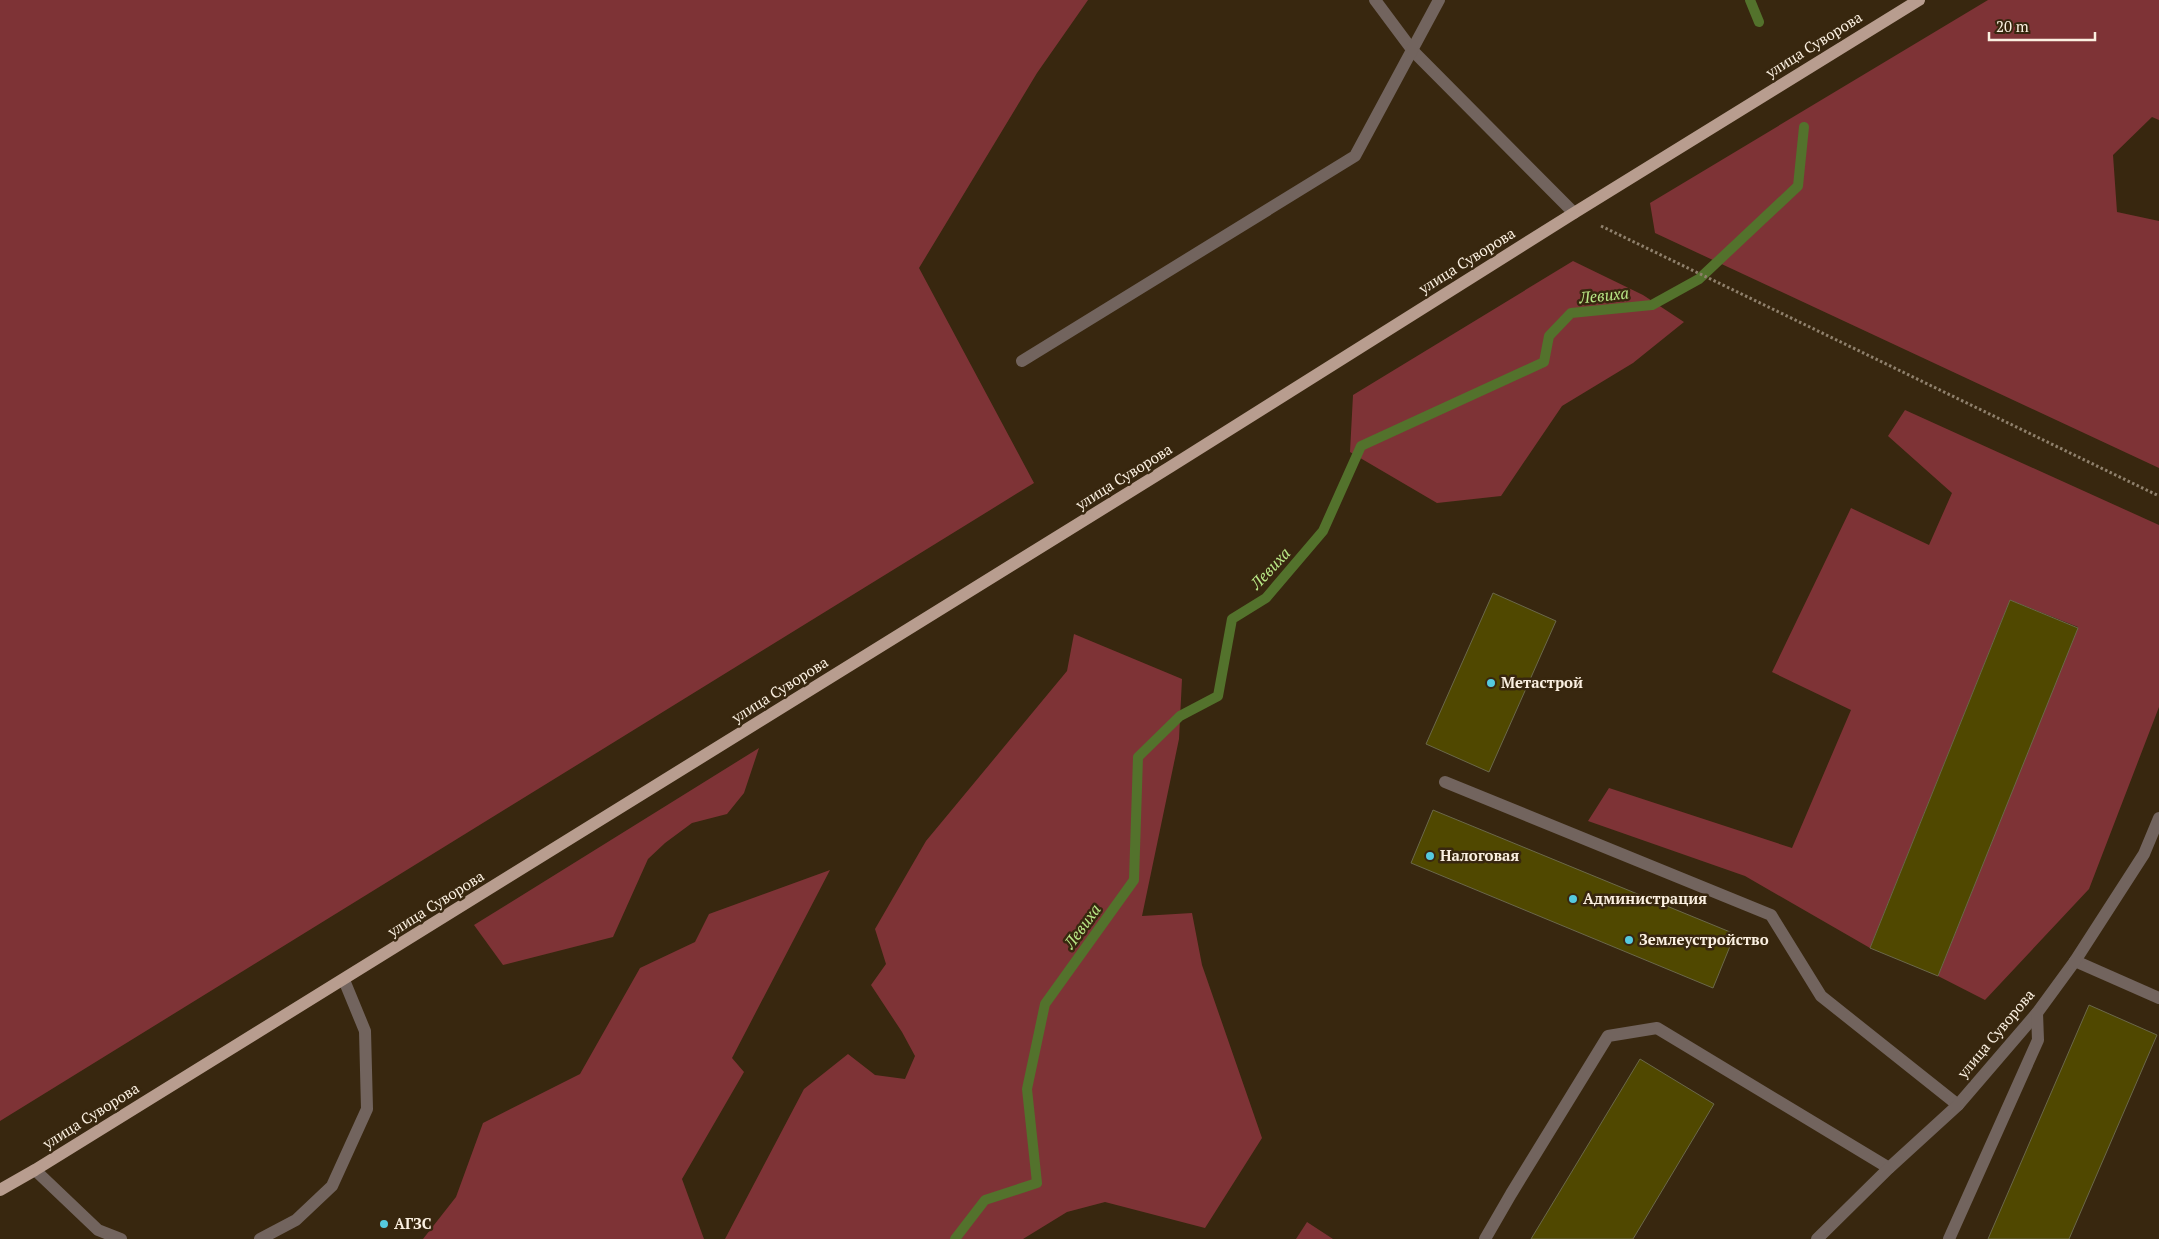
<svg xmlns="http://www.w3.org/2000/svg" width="2159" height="1239" viewBox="0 0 2159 1239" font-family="'PT Serif',serif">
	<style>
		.green { fill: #7e3336 }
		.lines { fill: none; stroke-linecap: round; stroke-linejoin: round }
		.stream { stroke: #53722c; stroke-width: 10 }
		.building { fill: #504800; stroke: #6b684a }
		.path { stroke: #8f806c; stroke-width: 3; stroke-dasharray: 2.5 2.5; stroke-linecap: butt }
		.minor { stroke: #72645e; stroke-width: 12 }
		.major { stroke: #b89d8f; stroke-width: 12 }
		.poi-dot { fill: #55cadf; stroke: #38270f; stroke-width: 2 }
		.labels { text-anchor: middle; stroke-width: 5; stroke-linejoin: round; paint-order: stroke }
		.street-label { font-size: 15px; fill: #fbf0e1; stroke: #38270f }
		.poi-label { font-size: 15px; font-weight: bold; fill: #fbf0e1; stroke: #38270f; text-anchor: start }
		.water-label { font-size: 16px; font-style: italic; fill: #b9e786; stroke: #38270f }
	</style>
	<rect width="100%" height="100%" fill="#38270f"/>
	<g class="green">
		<path d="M0,0H1088L1037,73L919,268L1034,483L0,1121Z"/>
		<path d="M1988,0H2159V120L2152,117L2113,155L2117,212L2159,221V468L1655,233L1650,203Z"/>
		<path d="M1573,261L1643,295L1684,322L1633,363L1562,406L1501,496L1437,503L1350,452L1353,395Z"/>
		<path d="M1905,410L2159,525V707L2089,889L1985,1000L1938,976L2078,627L2010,600L1870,948L1745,876L1588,821L1609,788L1792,848L1851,710L1772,672L1851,508L1929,545L1952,493L1888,436Z"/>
		<path d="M1074,634L1182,679L1179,739L1142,916L1192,913L1202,965L1262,1138L1205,1228L1105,1202L1067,1212L1023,1239H725L804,1089L848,1054L875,1075L905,1079L915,1056L902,1032L871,985L886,964L875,929L926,841L1067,671Z"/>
		<path d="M759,748L744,793L727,814L692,823L665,843L648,859L613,937L503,965L474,925Z"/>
		<path d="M830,870L732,1058L744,1072L682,1179L704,1239H423L456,1197L483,1123L580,1074L640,968L695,942L709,914Z"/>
		<path d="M1307,1222L1333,1239H1296Z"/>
	</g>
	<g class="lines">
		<g class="stream">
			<path d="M1750,0L1759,22"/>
			<path d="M955,1239L985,1200L1037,1183L1027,1089L1045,1004L1134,880L1138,757L1180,716L1218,696L1232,619L1266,598L1323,531L1361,446L1544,362L1549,336L1571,313L1652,305L1699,279L1798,186L1804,127"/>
		</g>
	</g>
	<g class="building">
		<path d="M1493,593L1556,621L1489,772L1426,744Z"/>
		<path d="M2010,600L2078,628L1938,976L1870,948Z"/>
		<path d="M1433,810L1735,934L1713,988L1411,863Z"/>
		<path d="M2089,1005L2157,1035L2069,1239H1988Z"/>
		<path d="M1640,1059L1714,1104L1633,1239H1531Z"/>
	</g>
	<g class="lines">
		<path class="path" d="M1601,226L2159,496"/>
		<g class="minor">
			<path d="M1375,0L1413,51L1574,213"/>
			<path d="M1022,361L1355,156L1439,0"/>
			<path d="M1445,782L1771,915L1821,996L1958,1105"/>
			<path d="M2075,961L2159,998"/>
			<path d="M35,1170L98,1230L121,1239"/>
			<path d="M260,1239L296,1220L332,1186L367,1109L365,1031L344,980"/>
			<path d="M1485,1239L1511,1194L1608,1036L1657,1028L1889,1168"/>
			<path d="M1817,1239L1889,1168L1958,1105L2037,1013L2075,961L2144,854L2159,818"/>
			<path d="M1949,1239L2038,1040L2037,1013"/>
		</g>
		<path class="major" d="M0,1190L35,1170L1170,467L1574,213L1919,0"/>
	</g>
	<g class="poi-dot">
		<circle cx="1491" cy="683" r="5"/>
		<circle cx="1430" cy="856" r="5"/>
		<circle cx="1573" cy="899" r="5"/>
		<circle cx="1629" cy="940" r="5"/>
		<circle cx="384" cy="1224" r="5"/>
	</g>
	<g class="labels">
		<g class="street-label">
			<text transform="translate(1814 45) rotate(-32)" y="5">улица Суворова</text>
			<text transform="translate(1467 261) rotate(-32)" y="5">улица Суворова</text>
			<text transform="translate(1124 477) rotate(-32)" y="5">улица Суворова</text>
			<text transform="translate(780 690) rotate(-32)" y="5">улица Суворова</text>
			<text transform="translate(436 904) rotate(-32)" y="5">улица Суворова</text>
			<text transform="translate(1996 1034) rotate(-50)" y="5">улица Суворова</text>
			<text transform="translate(91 1116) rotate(-32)" y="5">улица Суворова</text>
		</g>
		<g class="poi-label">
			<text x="1501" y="688">Метастрой</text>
			<text x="1440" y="861">Налоговая</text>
			<text x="1583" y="904">Администрация</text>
			<text x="1639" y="945">Землеустройство</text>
			<text x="394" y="1229">АГЗС</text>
		</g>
		<g class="water-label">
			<text transform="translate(1604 295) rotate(-6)" y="6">Левиха</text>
			<text transform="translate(1270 568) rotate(-47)" y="6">Левиха</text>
			<text transform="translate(1082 926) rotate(-54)" y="6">Левиха</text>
		</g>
	</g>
	<path d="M1989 32v8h106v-8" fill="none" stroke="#fbf0e1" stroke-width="2.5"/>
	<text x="1996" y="32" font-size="15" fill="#fbf0e1" stroke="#38270f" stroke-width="4" paint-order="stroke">20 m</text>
</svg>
